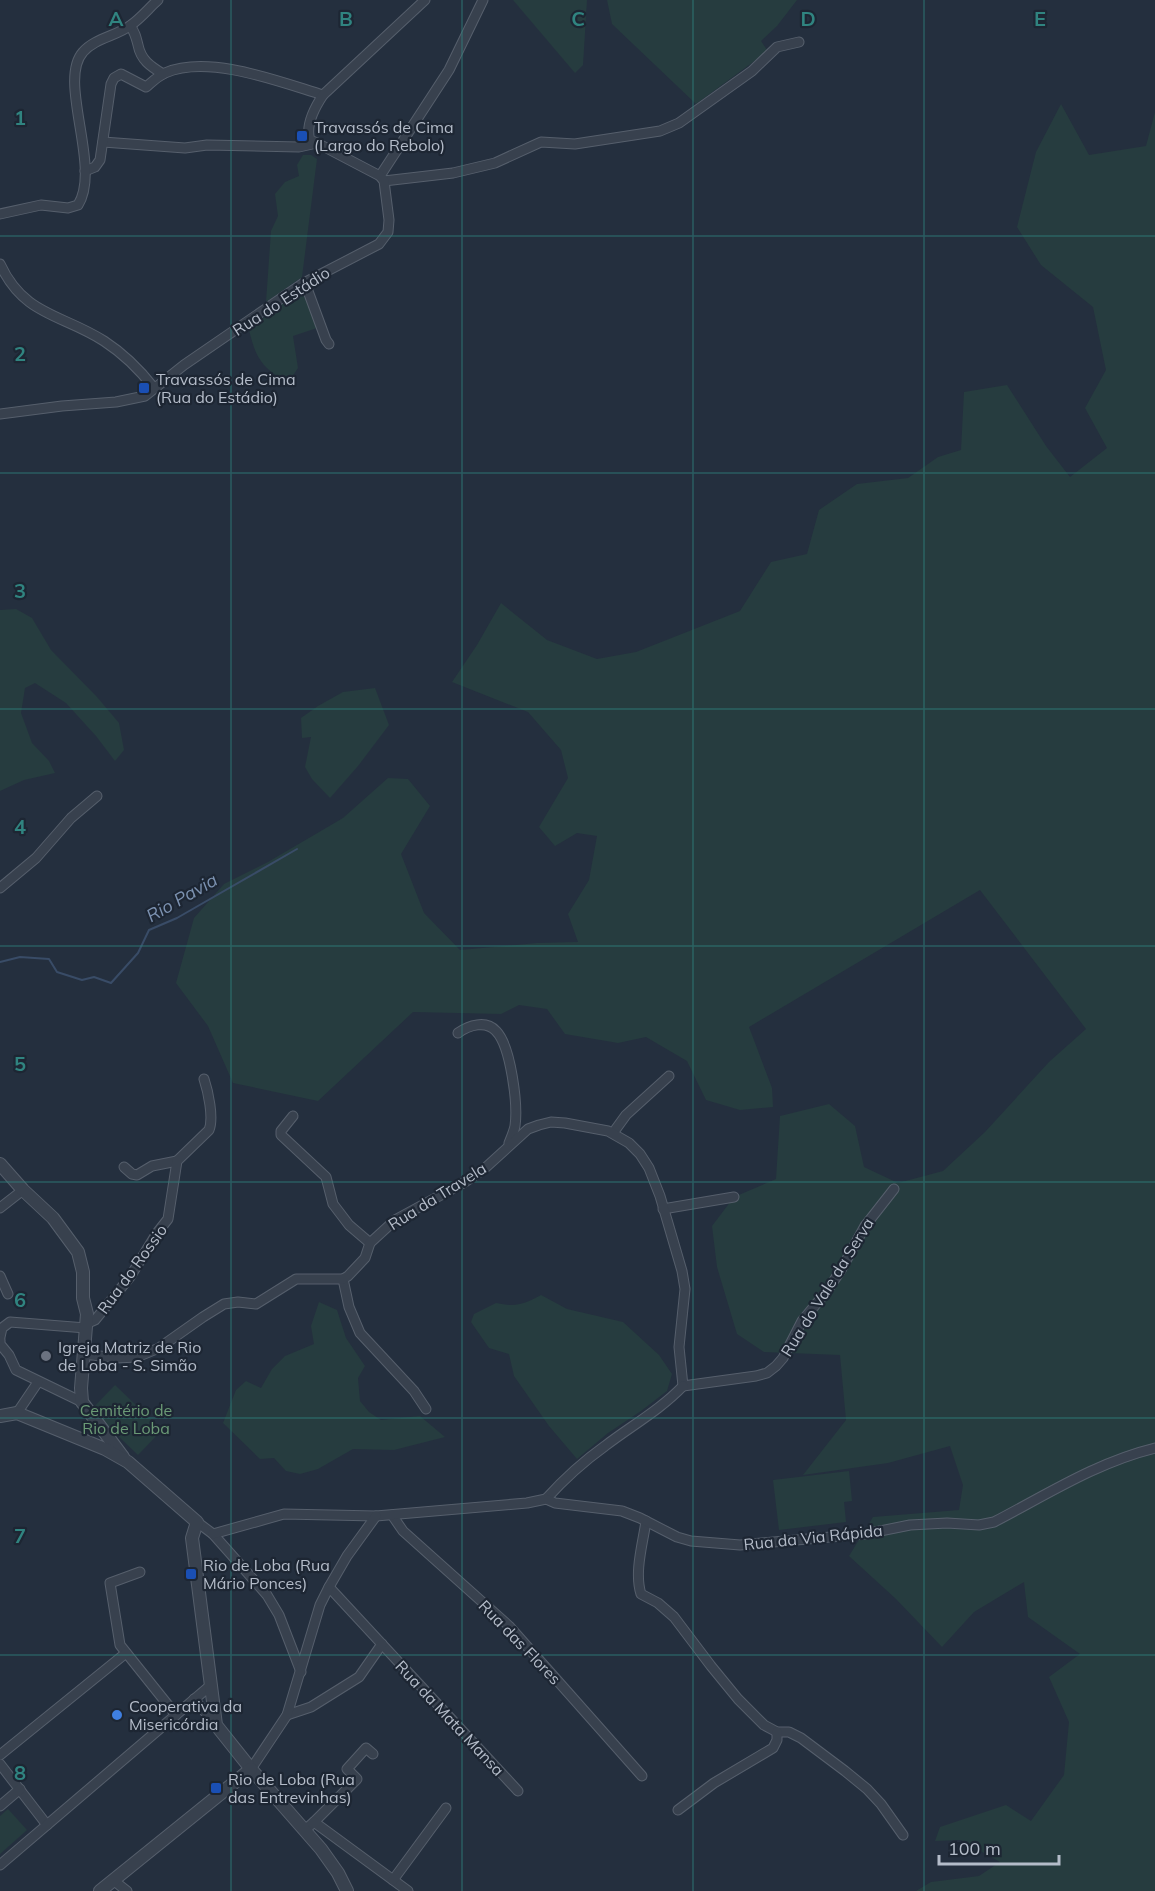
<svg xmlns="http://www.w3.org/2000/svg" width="1155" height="1891" viewBox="0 0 1155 1891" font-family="Mulish,sans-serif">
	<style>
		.green { fill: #263c3f }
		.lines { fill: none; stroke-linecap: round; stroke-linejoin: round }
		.stream { stroke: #394c67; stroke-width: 2 }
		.minor-casing { stroke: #565f6c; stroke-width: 11 }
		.tertiary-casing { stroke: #565f6c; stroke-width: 14 }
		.minor { stroke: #38414e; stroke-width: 9 }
		.tertiary { stroke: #38414e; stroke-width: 12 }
		.grid { fill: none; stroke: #308480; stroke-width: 1.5; stroke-opacity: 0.55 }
		.transit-dot { fill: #1a4fb4; stroke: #1d2633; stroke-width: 2 }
		.worship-dot { fill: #6b7280; stroke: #1d2633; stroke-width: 2 }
		.shop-dot { fill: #3f7fe0; stroke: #1d2633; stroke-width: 2 }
		.labels { text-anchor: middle; stroke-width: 4.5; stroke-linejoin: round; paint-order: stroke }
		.poi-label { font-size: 16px; fill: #b4bcc9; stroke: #1d2633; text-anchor: start }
		.street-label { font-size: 16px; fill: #b4bcc9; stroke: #1d2633 }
		.park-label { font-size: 16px; fill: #6b9a76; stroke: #1d2633 }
		.water-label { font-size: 18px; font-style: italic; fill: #7c92b1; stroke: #1d2633 }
		.grid-label { font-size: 20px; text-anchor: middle; font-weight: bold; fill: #308480; stroke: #1d2633; stroke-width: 4.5; stroke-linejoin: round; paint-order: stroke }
	</style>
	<rect width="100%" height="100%" fill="#242f3e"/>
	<g class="green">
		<path d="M513,0H587L583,65L575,73Z"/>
		<path d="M607,0H797L777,26L761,41L767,50L764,54L696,104L612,24Z"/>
		<path d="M1061,104L1089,155L1146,146L1155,112V1891H916L931,1882L979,1876L1000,1862L961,1840L935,1841L940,1827L1006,1805L1031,1821L1064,1775L1069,1722L1049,1677L1080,1654L1028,1617L1024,1582L974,1612L942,1647L896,1599L849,1556L873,1517L959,1510L963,1485L950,1446L888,1463L803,1475L846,1420L840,1355L764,1352L737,1334L717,1267L712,1226L734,1197L776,1179L780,1116L829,1104L855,1126L864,1167L898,1183L943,1171L985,1132L1049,1062L1086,1029L980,890L749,1027L772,1088L773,1107L740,1110L706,1100L687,1061L646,1037L618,1043L565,1034L547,1009L519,1005L501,1014L413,1012L318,1101L233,1083L208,1026L176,983L194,918L224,884L268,862L343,818L388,778L408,779L430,806L401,854L424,913L460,950L537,943L578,942L568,914L589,880L597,836L577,833L555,846L539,827L568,778L561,750L528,712L452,682L477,645L501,603L547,640L597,659L636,652L740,611L771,562L807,554L819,510L857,484L908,478L938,457L961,450L964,392L1007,385L1046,446L1070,477L1107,448L1085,408L1106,370L1093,307L1041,265L1017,227L1036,152Z"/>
		<path d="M303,155H311L317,159L302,277L266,302L271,231L278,216L275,194L285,182L299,176L297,165Z"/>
		<path d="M303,290L317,328L293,336L298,368L288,383C262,368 256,359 249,330C266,315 284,301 303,290Z"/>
		<path d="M16,609L32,618L51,650L97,697L119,723L124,750L115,761L96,736L66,703L35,683L25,688L21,713L32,743L49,761L55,773L24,780L0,791V610Z"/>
		<path d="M375,688L389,725L358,766L330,798L312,779L305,767L311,737L302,738L301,718L318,706L343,692Z"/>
		<path d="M541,1295L567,1309L623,1322L659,1355L672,1374L667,1391L641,1411L608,1433L577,1459L549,1426L514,1376L509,1354L489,1348L471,1322L474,1314L496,1303C517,1307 522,1305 541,1295Z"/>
		<path d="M319,1302L337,1310L346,1338L365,1366L358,1378L360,1401L369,1412L381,1420L420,1416L445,1437L394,1450L353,1449L318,1469L300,1474L286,1471L274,1458L260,1459L223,1423L236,1390L246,1381L261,1388L272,1369L285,1356L314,1344L311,1326Z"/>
		<path d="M115,1385L162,1430L138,1455L91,1410Z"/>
		<path d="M849,1471L852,1501L844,1502L846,1522L779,1530L773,1480Z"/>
		<path d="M8,1809L27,1830L0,1854V1816Z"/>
	</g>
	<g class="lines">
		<path class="stream" d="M0,962L20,957L49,959L57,972L82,980L94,977L111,983L138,953L149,930L177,918L297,849"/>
		<g class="minor-casing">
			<g id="minor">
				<path d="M130,26C135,32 136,37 138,45C141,60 150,66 163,74"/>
				<path d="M103,142L185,148L207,145L299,147L317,143"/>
				<path d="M85,171L95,167L100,160L111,84L114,78L121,74L146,87C152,82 158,76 165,73C209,54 280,82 323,95"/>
				<path d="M380,176L449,70L483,0"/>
				<path d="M384,181L453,173L495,163L541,142L575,144L660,131L679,123L752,71L777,47L799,42"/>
				<path d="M0,214L41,205L68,208L78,205C102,167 57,81 83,52C95,38 117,36 131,25C141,18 149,8 158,0"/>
				<path d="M0,264C24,316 62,314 104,341C124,354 140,370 154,388"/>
				<path d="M305,283L326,340L329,344"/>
				<path d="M0,414L62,406L116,402L145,396L184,365L302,284L379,244L388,232L389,220L384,181L380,176L317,143L310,140C305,125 315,107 323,95L425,0"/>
				<path d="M0,888L36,858L71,818L97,796"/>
				<path d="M458,1033C469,1025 486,1020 496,1031C511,1046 518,1105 515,1126C514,1131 511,1138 509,1143"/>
				<path d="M293,1116L281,1131V1135L326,1177L333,1204L349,1225L370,1243"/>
				<path d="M613,1133L626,1115L669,1076"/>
				<path d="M124,1167L132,1174L137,1175L152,1166L177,1161"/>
				<path d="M0,1208L23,1190"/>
				<path d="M663,1209L734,1197"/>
				<path d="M0,1276L8,1294"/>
				<path d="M343,1279L349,1307L360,1333L414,1391L426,1409"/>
				<path d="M86,1324L95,1320L130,1277L157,1233L168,1219L177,1161L209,1130C214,1118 208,1091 204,1079"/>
				<path d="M0,1337L2,1328L10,1322L86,1328"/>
				<path d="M0,1340V1344L9,1355L16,1370L82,1402"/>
				<path d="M84,1354L116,1358L137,1357L159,1348L203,1317L224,1304L238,1302L256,1304L296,1279H343L348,1276L365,1258L370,1243L395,1220L465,1182L484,1169L528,1129L539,1125L551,1122L565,1123L608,1131L629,1143L640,1154L649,1168L660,1196L682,1271L685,1289L679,1347L683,1386"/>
				<path d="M683,1386L756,1376L767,1373L776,1366L783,1358L802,1321L827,1291L841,1270L865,1226L894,1189"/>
				<path d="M17,1413L38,1382"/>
				<path d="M546,1499C564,1479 584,1461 605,1446C631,1426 660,1410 683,1386"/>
				<path d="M392,1515L403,1531L509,1626L642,1776"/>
				<path d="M646,1521C643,1543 634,1572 641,1594L658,1603L674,1617L711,1666L738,1699L764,1725L777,1732H789L801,1738L845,1771L867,1789L881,1804L903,1835"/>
				<path d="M197,1522L213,1534L267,1595L279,1615L301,1672"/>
				<path d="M213,1534L284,1514L376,1516L527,1503L546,1499L555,1503L622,1511L640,1518L677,1537L691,1541L740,1545L865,1534L910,1525L947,1523L979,1525L994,1522C1046,1495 1097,1462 1155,1448"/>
				<path d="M140,1572L110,1583L120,1645L176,1715"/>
				<path d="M329,1587L518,1791"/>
				<path d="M194,1699L216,1725"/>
				<path d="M287,1715L311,1707L359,1677L382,1644"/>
				<path d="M0,1755L126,1653"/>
				<path d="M0,1764L47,1825"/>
				<path d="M251,1769L287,1715L320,1605L329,1587L347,1556L376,1516"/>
				<path d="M0,1806L20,1789"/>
				<path d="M678,1810L714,1783L773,1748L777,1740V1732"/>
				<path d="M314,1822L357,1779L347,1769L366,1748L373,1754"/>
				<path d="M306,1829L314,1822L408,1891"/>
				<path d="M0,1865L211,1685"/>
				<path d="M113,1880L127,1891"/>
				<path d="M393,1880L446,1808"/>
			</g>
		</g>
		<g class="tertiary-casing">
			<g id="tertiary">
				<path d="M0,1164L23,1190L53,1218L78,1252L83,1272V1298L87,1314L81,1388L82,1402L123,1457"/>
				<path d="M0,1416L17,1413L105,1449L128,1462L197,1522L192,1538L216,1725L251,1769L321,1849L338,1873L347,1891"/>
				<path d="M100,1891L251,1769"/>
			</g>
		</g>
		<use href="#minor" class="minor"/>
		<use href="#tertiary" class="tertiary"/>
	</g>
	<path class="grid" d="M231,0V1891M462,0V1891M693,0V1891M924,0V1891M0,236H1155M0,473H1155M0,709H1155M0,946H1155M0,1182H1155M0,1418H1155M0,1655H1155"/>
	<g class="transit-dot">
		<rect x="296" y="130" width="12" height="12" rx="3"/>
		<rect x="138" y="382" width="12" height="12" rx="3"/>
		<rect x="185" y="1568" width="12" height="12" rx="3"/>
		<rect x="210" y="1782" width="12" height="12" rx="3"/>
	</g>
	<circle class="worship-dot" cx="46" cy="1356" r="6"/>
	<circle class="shop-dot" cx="117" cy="1715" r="6"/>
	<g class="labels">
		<g class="poi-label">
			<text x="314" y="133">Travassós de Cima<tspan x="314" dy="18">(Largo do Rebolo)</tspan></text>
			<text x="156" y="385">Travassós de Cima<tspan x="156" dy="18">(Rua do Estádio)</tspan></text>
			<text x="58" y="1353">Igreja Matriz de Rio<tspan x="58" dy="18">de Loba - S. Simão</tspan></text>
			<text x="203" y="1571">Rio de Loba (Rua<tspan x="203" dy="18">Mário Ponces)</tspan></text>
			<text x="129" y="1712">Cooperativa da<tspan x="129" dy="18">Misericórdia</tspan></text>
			<text x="228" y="1785">Rio de Loba (Rua<tspan x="228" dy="18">das Entrevinhas)</tspan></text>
		</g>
		<g class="street-label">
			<text transform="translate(281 301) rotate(-33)" y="6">Rua do Estádio</text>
			<text transform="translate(437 1196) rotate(-32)" y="6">Rua da Travela</text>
			<text transform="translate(132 1269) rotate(-54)" y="6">Rua do Rossio</text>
			<text transform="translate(827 1287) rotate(-58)" y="6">Rua do Vale da Serva</text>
			<text transform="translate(813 1537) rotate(-6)" y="6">Rua da Via Rápida</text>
			<text transform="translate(520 1642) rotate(46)" y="6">Rua das Flores</text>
			<text transform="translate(450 1718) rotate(47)" y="6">Rua da Mata Mansa</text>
		</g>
		<g class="park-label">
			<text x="126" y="1416">Cemitério de<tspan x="126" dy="18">Rio de Loba</tspan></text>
		</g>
		<g class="water-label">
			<text transform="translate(182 898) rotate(-30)" y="6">Rio Pavia</text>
		</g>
	</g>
	<g class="grid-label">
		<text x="116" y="26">A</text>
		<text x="346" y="26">B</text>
		<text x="578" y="26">C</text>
		<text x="808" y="26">D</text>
		<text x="1040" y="26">E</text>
		<text x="20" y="125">1</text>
		<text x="20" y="361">2</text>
		<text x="20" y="598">3</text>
		<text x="20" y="834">4</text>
		<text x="20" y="1071">5</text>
		<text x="20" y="1307">6</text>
		<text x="20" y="1543">7</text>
		<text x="20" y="1780">8</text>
	</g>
	<path d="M939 1855v9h120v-9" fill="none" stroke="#b4bcc9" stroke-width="3"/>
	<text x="948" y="1855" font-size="18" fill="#b4bcc9" stroke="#1d2633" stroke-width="4.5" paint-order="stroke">100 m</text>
</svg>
